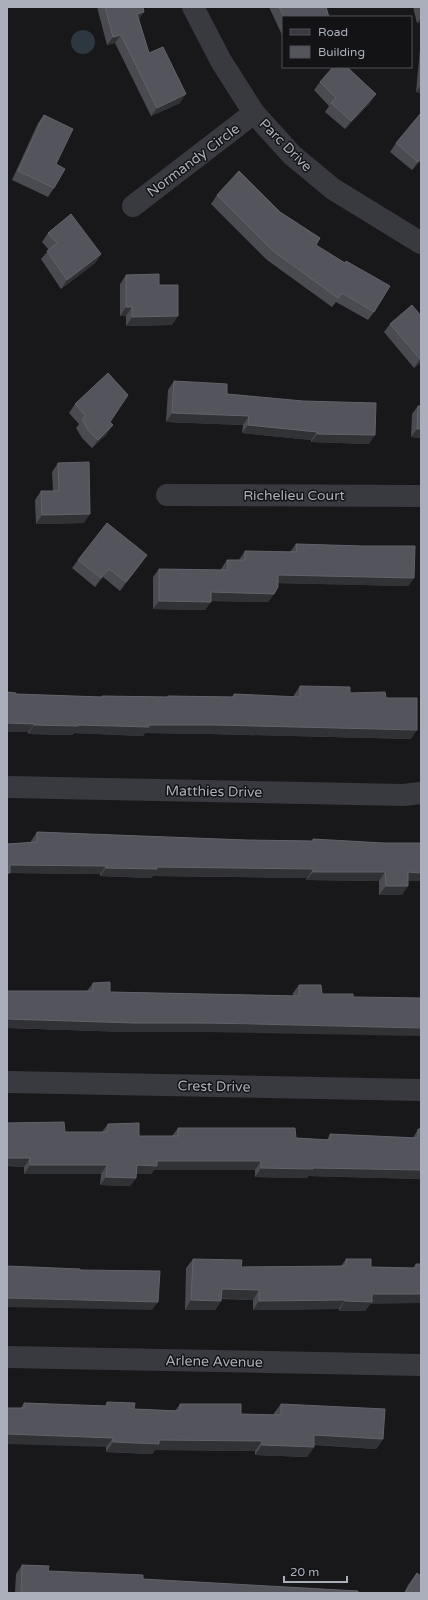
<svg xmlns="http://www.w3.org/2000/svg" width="428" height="1600" viewBox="0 0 428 1600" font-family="'Varela Round',sans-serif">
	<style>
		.water { fill: #2d3740 }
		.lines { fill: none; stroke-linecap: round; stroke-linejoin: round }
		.minor { stroke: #393a40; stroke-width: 22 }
		.wall { fill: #494b50 }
		.shaded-wall { fill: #313236 }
		.building { fill: #54555c; stroke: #61636a }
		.labels { text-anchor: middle; stroke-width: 3; stroke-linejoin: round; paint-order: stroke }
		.street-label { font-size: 14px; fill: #aaafbb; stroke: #131316 }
	</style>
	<rect width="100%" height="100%" fill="#18181b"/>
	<circle class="water" cx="83" cy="42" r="12"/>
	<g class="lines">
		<g class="minor">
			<path d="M193,7L221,61L254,113L292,155L333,189L421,243"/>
			<path d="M133,206L254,113"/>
			<path d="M167,495L421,496"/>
			<path d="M7,787L403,795L421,793"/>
			<path d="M7,1082L421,1090"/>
			<path d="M7,1357L421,1365"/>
		</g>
	</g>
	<g class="wall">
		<path d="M97,7H143L139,20L149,53L180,103L151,116L115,43L107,45Z"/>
		<path d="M269,7H326L329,17H283V37Z"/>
		<path d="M413,7H421V22L417,23Z"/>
		<path d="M421,39V93L416,92Z"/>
		<path d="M320,82L370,103L345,129L325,112L329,106L314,90Z"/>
		<path d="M44,115L56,164L54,188L48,197L12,180L38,123Z"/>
		<path d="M396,143L421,160L412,170L390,152Z"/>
		<path d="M217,195L280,212L316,245L374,312L368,320L336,302L332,307L267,260L211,204Z"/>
		<path d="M48,233L101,254L95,263L61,289L41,259L49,250L42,242Z"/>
		<path d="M126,275L159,285L172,325L126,326V316H120V284Z"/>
		<path d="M412,305L421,362L414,368L384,332L390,324Z"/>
		<path d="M174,381L227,394L369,444L311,442V440L242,433L243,425L166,422L168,390Z"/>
		<path d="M75,404L110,422L107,434L92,448L82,438L76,428L79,424L69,413Z"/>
		<path d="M418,406H421V438L411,437L412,414Z"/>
		<path d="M58,463L84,523L36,524L35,500L41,491H53L52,472Z"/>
		<path d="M296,544L414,578L408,586L278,583L274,594L268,602L211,601L205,610L153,609V577L159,569L221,570V569L227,560H239L245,551L290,552Z"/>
		<path d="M147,555L120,591L103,577L95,587L72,568L78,560Z"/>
		<path d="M300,686L386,698L411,739L210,734L145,733L143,736L74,733L72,735L28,734V732H7V692L16,694L101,697L102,696L167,697L168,696L232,697L234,694L294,697V695Z"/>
		<path d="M37,832L246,840L312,841L313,839L421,881H408L402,895H379V881L306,880L307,878L153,876L151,878L100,876V874L9,873L7,876V844L31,843V841Z"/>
		<path d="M93,983L110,992L293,996V993L299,985L322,994L205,1032H128L7,1028V991H87Z"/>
		<path d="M7,1123L65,1132H102L108,1124L139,1136H172L178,1128L296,1138L327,1140L330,1134L413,1138L418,1129H421V1179L308,1176L307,1178L255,1177V1170H154L151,1174H136V1178L130,1186L100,1185L101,1174H24V1167L7,1166Z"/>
		<path d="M193,1259L241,1267L341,1266L346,1259L371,1267L413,1268L416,1264H421L370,1304L365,1311H339V1309L253,1310V1300L221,1299V1301L215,1310H185L186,1268Z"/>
		<path d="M107,1402L134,1409L175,1411L180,1404L241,1414L274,1415V1413L281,1404L383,1439L376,1449L314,1445V1447L307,1457L255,1455V1451L155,1450L152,1454L106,1452V1447L21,1408L24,1403L105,1406Z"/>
		<path d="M22,1565L48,1571L143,1579L358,1593H15L16,1574Z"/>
		<path d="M417,1573L421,1593H404L408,1585Z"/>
	</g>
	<g class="shaded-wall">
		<path d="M144,12L138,21L137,14Z"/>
		<path d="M421,17V22L417,23Z"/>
		<path d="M121,35L115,43L107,45L113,37Z"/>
		<path d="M421,85V93L416,92Z"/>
		<path d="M186,94L180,103L151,116L157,108Z"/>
		<path d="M376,94L370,103L345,129L351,121Z"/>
		<path d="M421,158V160L412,170Z"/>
		<path d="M101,254L95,263L61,289L67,280Z"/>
		<path d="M126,307H132L126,316H120Z"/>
		<path d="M178,316L172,325L126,326L132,317Z"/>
		<path d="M420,359H421V362L414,368Z"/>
		<path d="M172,413L249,416L243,425L166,422Z"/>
		<path d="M113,425L107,434L92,448L98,440Z"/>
		<path d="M248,425L317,432L311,440L242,433Z"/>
		<path d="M417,429H421V438L411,437Z"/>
		<path d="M317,434L375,435L369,444L311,442Z"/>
		<path d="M90,514L84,523L36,524L42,515Z"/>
		<path d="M147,555L141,564L120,591L126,582Z"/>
		<path d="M109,569L103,577L95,587L101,578Z"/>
		<path d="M278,575L414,578L408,586L272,583Z"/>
		<path d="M211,592L274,594L268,602L205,601Z"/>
		<path d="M159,601L211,602L205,610L153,609Z"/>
		<path d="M7,723L34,724L28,732H7Z"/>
		<path d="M34,725H216L417,730L411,739L210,734L145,733L143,736L74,733L72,735L28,734Z"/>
		<path d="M10,865L106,866L100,874L9,873L7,876V868Z"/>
		<path d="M157,867L313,869L307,878L153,876L151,878L100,876L106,868Z"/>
		<path d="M313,872H385L379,881L306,880Z"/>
		<path d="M408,872L421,873V881H402Z"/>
		<path d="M386,886H408L402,895H379Z"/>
		<path d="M7,1019L421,1028V1036L205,1032H128L7,1028Z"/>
		<path d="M7,1158H30L24,1167L7,1166Z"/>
		<path d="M157,1161H261L255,1170H154L151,1174H131L137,1165Z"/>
		<path d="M30,1165H107L101,1174H24Z"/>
		<path d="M261,1168H313L421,1170V1179L308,1176L307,1178L255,1177Z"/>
		<path d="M106,1177L136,1178L130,1186L100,1185Z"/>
		<path d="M222,1289L259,1290L253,1300L215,1298Z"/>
		<path d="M372,1294H421V1303L370,1304L365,1311H339L345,1301Z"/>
		<path d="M7,1298L158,1302L152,1310L7,1307Z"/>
		<path d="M191,1300L221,1301L215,1310H185Z"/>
		<path d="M345,1300L339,1309L253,1310L259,1301Z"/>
		<path d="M7,1434L113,1438L106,1447L7,1444Z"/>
		<path d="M314,1435L383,1439L376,1449L307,1444Z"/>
		<path d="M159,1440L262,1441L255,1451L155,1450L152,1454L106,1452L113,1442Z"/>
		<path d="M262,1445L314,1447L307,1457L255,1455Z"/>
	</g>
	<g class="building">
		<path d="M105,7H143L144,12L137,14L149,53L163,47L186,94L157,108L121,35L113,37Z"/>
		<path d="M279,7H326L329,17H284Z"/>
		<path d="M333,67H347L376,94L351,121L331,103L336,98L320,82Z"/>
		<path d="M421,113V158L418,162L396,143Z"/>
		<path d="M44,115L73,129L56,164L65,169L54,188L18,171Z"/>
		<path d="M239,171L280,212L320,238L316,245L345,263L346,261L390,286L374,312L342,293L338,298L273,251L217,195Z"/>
		<path d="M71,214L101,254L67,280L47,251L57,243L48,233Z"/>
		<path d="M159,274V285H178V316L132,317V307H126V275Z"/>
		<path d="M412,305L421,316V359H420L390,324Z"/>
		<path d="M108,373L128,395L110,422L113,425L98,440L88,430L82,419L86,416L75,404Z"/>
		<path d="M174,381L227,384V394L303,401L376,403L375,435L317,434V432L248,425L249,416L172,413Z"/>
		<path d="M418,406H421V429H417Z"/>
		<path d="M89,462L90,514L42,515L41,491H59L58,463Z"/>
		<path d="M107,523L147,555L126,582L109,569L101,578L78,560Z"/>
		<path d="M296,544L363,546H415L414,578L278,575V587L274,594L211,592V602L159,601V569L228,570L227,560H245V551L297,552Z"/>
		<path d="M300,686L350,687V693L385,692L386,698H417V730L216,725H149V727L78,725V726L34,725V724L7,723V692L16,693V694L102,697V696L168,697V696L234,697V694L300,697Z"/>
		<path d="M37,832L246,840L313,841V839L384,843H421V873L408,872V886H386L385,872H313V869L157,867V869L106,868V866L10,865V873H7V844L37,842Z"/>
		<path d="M110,982V992L299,996V985H321L322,994H353V997L421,998V1028L211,1023H134L7,1019V991H93V983Z"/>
		<path d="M64,1122L65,1132H107L108,1124L139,1123V1136H178V1128H295L296,1138L330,1140V1134L418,1138V1129H421V1170L313,1168V1169L261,1168V1161H157V1166L137,1165L136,1178L106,1177L107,1165H30V1158H7V1123Z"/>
		<path d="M193,1259L242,1260L241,1267L346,1266V1259H371V1267L416,1268V1264H421V1294H372V1302L345,1301V1300L259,1301V1290L222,1289L221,1301L191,1300Z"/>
		<path d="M7,1266L80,1269V1270L160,1271L158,1302L7,1298Z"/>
		<path d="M107,1402L135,1403L134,1409L180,1411V1404H241V1414L281,1415V1404L385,1409L383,1439L314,1435V1447L262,1445V1441L159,1440V1444L113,1442V1438L7,1434V1408H24V1403L107,1406Z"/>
		<path d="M22,1565L49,1566L48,1571L143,1575V1579L358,1591V1593H21Z"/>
		<path d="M417,1573L421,1576V1593H405Z"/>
	</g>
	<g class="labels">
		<g class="street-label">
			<text transform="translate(286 145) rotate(45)" y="5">Parc Drive</text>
			<text transform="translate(193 160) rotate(-37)" y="5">Normandy Circle</text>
			<text x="294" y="500">Richelieu Court</text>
			<text transform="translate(214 791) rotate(1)" y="5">Matthies Drive</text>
			<text transform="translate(214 1086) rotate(1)" y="5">Crest Drive</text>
			<text transform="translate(214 1361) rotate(1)" y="5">Arlene Avenue</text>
		</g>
	</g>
	<rect width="428" height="1600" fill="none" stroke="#aaafbb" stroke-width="16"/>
	<rect x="282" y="16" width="130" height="52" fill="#131316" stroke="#4f5158"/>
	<rect x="290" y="29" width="20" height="6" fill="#393a40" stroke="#4f5158"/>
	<text x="318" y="36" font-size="12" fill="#aaafbb">Road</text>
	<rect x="290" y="46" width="20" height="12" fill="#54555c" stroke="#4f5158"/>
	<text x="318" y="56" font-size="12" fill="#aaafbb">Building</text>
	<path d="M284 1576v6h63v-6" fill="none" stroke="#aaafbb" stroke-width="2"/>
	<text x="290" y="1576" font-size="12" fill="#aaafbb" stroke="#131316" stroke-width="3" paint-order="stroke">20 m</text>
</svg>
